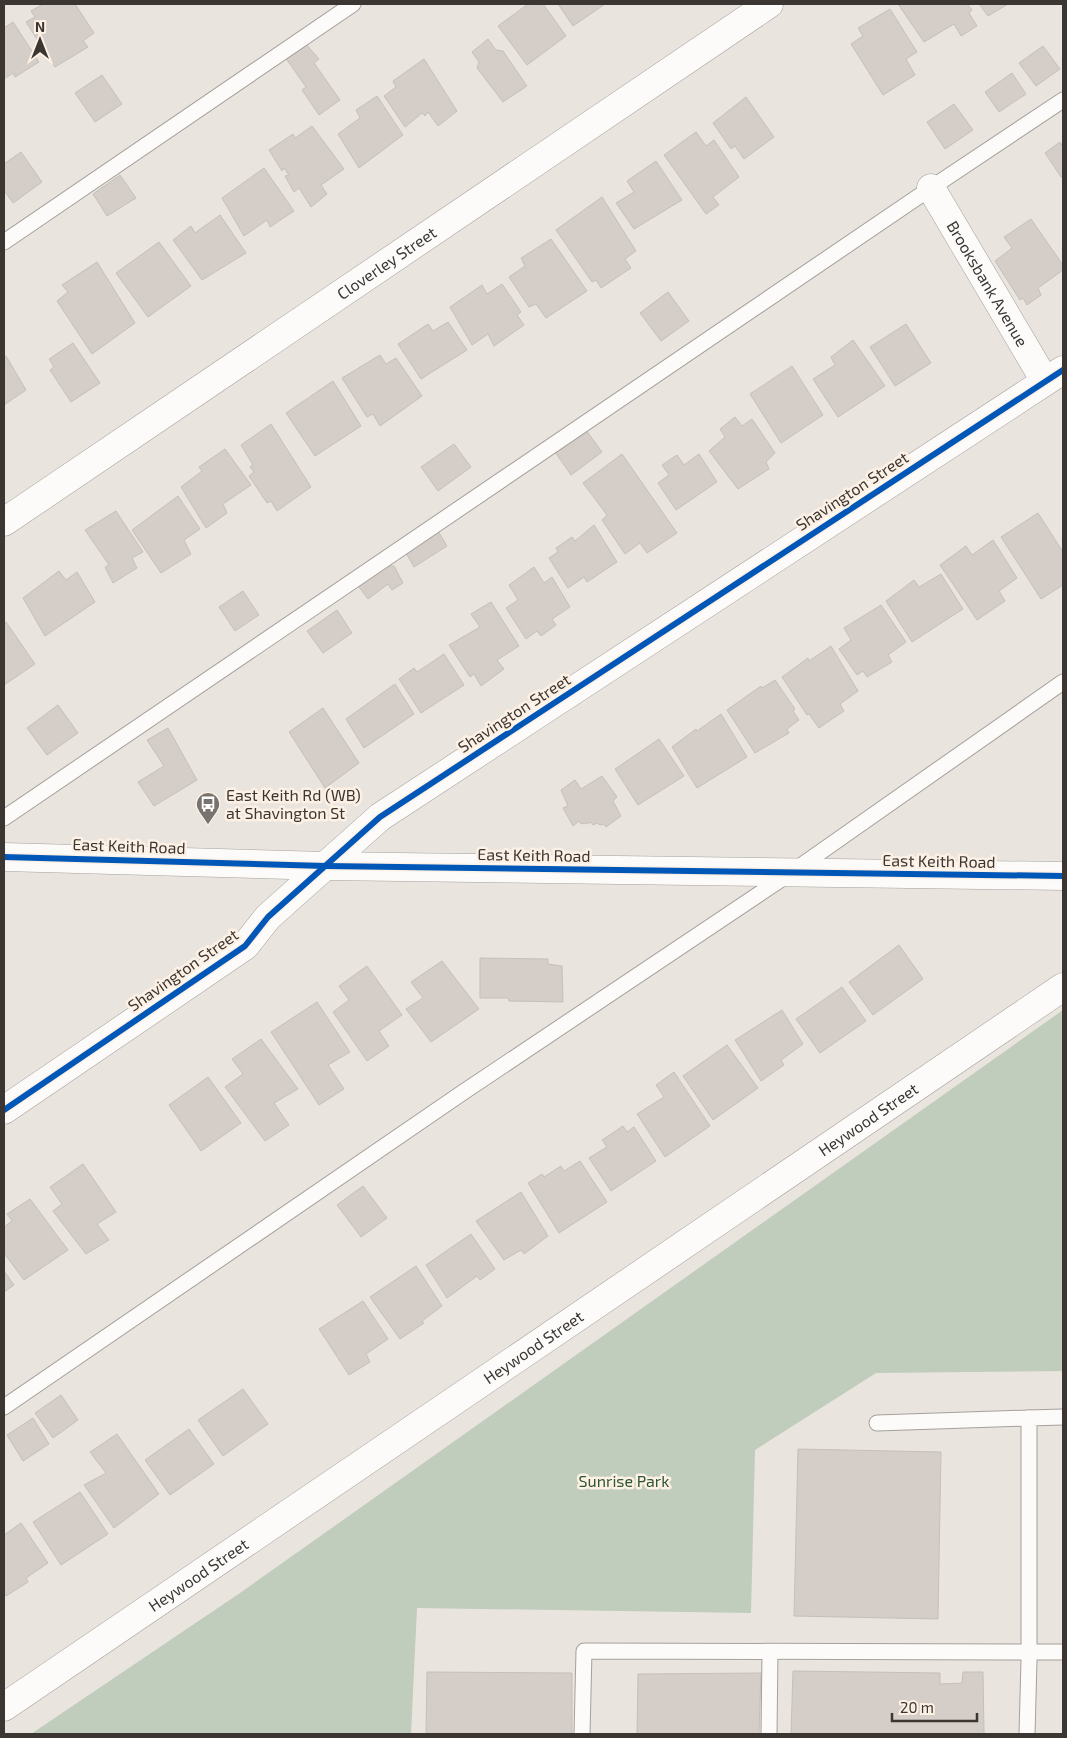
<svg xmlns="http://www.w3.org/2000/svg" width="1067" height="1738" viewBox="0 0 1067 1738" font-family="'Exo 2',sans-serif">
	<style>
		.forest { fill: #c0ccbc }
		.building { fill: #d5cdc7; stroke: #c5c0bb }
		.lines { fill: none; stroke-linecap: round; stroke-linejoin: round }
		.lane-casing { stroke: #a5a09b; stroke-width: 17 }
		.street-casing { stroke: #a5a09b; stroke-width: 29 }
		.secondary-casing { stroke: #a5a09b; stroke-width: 29 }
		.lane { stroke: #fcfbfa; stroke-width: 15 }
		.street { stroke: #fcfbfa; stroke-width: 28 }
		.secondary { stroke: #fcfbfa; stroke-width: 28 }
		.cycleway-casing { stroke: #fdf1e5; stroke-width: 9 }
		.cycleway { stroke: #0057b8; stroke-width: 6 }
		.labels { text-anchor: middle; stroke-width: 5; stroke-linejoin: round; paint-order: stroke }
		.street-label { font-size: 16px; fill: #3b3632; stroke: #fdf1e5 }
		.poi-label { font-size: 16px; fill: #3b3632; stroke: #fdf1e5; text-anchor: start }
		.park-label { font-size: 16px; fill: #2d5633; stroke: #fdf1e5 }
	</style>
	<rect width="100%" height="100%" fill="#eae4de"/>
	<path class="forest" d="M1063,1010V1371L876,1373L755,1450L751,1613L417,1608L411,1734H31L240,1593Z"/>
	<g class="building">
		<path d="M43,4H75L94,33L83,41L88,47L55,67L26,22L35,17L31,11Z"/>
		<path d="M528,4H543L566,36L527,65L498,26Z"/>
		<path d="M558,4H605L573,26Z"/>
		<path d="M898,4H967L972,10L969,13L977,26L961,36L954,24L924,42Z"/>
		<path d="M979,4H1008L988,16Z"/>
		<path d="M890,9L917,52L906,59L915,75L883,95L851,44L863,36L858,28Z"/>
		<path d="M13,22L39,62L15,77L13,73L4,79V28Z"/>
		<path d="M488,39L496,50L503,51L527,86L503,102L477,68L479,62L472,52Z"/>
		<path d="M305,43L319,59L314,63L340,100L319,115L302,90L306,87L285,57Z"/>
		<path d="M1043,46L1060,69L1036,86L1019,63Z"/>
		<path d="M424,59L457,111L438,126L428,112L425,116L422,113L405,127L384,96L396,87L393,81Z"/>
		<path d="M1012,73L1026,94L999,112L985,92Z"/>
		<path d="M102,75L122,104L95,122L75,93Z"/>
		<path d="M377,96L403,135L359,168L338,134L360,118L356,110Z"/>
		<path d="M746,97L774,137L744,159L735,146L731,149L713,123Z"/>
		<path d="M954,104L973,130L945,149L927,122Z"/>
		<path d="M312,126L344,169L321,185L327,194L311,207L299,188L294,192L285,176L289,175L284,168L282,171L269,150L293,134L295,138Z"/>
		<path d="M696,132L706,146L714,140L739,177L713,197L719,205L706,214L664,155Z"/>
		<path d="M1060,142L1063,147V176L1061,177L1045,153Z"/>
		<path d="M21,152L42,182L13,203L4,190V164Z"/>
		<path d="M656,161L682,200L634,229L616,203L634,192L627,181Z"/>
		<path d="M264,168L294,211L270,227L267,220L244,236L222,198Z"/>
		<path d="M120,175L136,198L107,216L93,194Z"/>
		<path d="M602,197L636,251L625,259L631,268L601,288L596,280L592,282L556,230Z"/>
		<path d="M220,215L246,253L202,280L173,240L191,226L195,233Z"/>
		<path d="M1031,219L1063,265V270L1038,288L1041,295L1027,305L1023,298L1020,300L995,261L1012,248L1004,237Z"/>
		<path d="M551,239L587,291L546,318L536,304L529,307L509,277L525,266L521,258Z"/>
		<path d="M159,242L191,286L148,317L116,273Z"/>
		<path d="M97,262L135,323L92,354L57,301L68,292L62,285Z"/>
		<path d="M502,284L521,312L517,315L524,325L494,346L488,334L472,345L450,307L482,285L487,294Z"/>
		<path d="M668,292L689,321L661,341L640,313Z"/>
		<path d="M448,322L467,350L421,379L398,344L428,324L433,331Z"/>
		<path d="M906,324L931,363L895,386L870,347Z"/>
		<path d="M853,340L885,386L838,417L813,379L835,365L831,357Z"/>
		<path d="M73,343L100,383L71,402L50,370L54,367L49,359Z"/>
		<path d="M380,355L386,364L396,358L422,396L380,426L373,414L367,417L342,378Z"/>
		<path d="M6,356L26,390L4,405V358Z"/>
		<path d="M792,366L823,415L781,443L750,394Z"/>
		<path d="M333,381L361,426L315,456L286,413Z"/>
		<path d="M735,417L742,426L752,419L775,453L766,462L769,469L738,489L709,451L725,437L720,429Z"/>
		<path d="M271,424L311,487L277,511L271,501L267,503L249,476L254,472L250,467L253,465L241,445Z"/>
		<path d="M586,430L602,452L571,475L555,452Z"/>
		<path d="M454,444L471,467L438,491L421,467Z"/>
		<path d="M225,449L251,485L223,504L227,513L206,528L181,487L202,471L199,467Z"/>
		<path d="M622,454L677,533L647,553L640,543L625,554L602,520L607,515L583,483Z"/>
		<path d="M699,454L717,482L676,510L658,483L669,475L662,465L677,455L684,465Z"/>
		<path d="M178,496L200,529L184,540L191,554L161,573L132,530Z"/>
		<path d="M116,511L143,552L132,558L137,568L113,583L105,567L109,565L85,530Z"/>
		<path d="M1038,513L1063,552V585L1041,599L1001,537Z"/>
		<path d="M594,525L617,562L587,582L584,577L568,588L549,558L558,552L556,548L572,537L575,541Z"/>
		<path d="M438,531L447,546L414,567L405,551Z"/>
		<path d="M993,540L1017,578L999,591L1005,601L977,620L940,565L966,546L972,555Z"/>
		<path d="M379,566H394L403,583L392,590L388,584L368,599L356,583Z"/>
		<path d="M534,567L544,583L552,577L570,607L552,619L556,625L541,636L537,631L526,639L506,608L518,600L509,585Z"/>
		<path d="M59,571L66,580L77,572L95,602L45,636L23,598Z"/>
		<path d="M941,574L963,609L912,642L886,601L914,580L919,587Z"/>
		<path d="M243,591L259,615L235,631L219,607Z"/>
		<path d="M491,602L519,646L497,660L504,669L481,686L474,674L470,677L449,645L480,627L471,614Z"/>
		<path d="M881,605L906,642L888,655L892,662L867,677L863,671L857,675L839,649L851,640L844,628Z"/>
		<path d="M337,610L352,633L323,653L307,631Z"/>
		<path d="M6,622L35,664L4,685V624Z"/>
		<path d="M831,646L858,691L840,704L844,711L819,728L809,714L807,715L782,677L808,658L809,661Z"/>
		<path d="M444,654L464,685L421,713L399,679L414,668L417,672Z"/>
		<path d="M775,680L795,709L793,711L799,720L787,729L789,733L755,753L727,710L761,686L762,688Z"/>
		<path d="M395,684L414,714L364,748L346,719Z"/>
		<path d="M58,705L78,733L47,755L27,728Z"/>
		<path d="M323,708L359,763L325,788L289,732Z"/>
		<path d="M721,714L747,757L697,788L672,747L696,729L697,731Z"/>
		<path d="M168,728L197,780L154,806L138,782L164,766L147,740Z"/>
		<path d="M659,739L684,776L638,805L615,769Z"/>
		<path d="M602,776L617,797L613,801L621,816L606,827L604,824L600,825L597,823L593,825L591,822L587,824L585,823L581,824L579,821L573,826L563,808L568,806L561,790L575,780L581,789Z"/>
		<path d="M899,945L923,979L873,1015L849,982Z"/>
		<path d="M480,958L548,959V964L562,966L563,1002L509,1001L508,998H480Z"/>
		<path d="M442,961L479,1009L431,1042L406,1009L423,998L411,982Z"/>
		<path d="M367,966L402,1015L379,1031L389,1046L367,1061L333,1012L349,1000L339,986Z"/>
		<path d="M842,987L866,1021L820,1053L796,1019Z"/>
		<path d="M317,1002L350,1052L328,1065L344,1089L319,1105L271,1032Z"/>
		<path d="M782,1010L803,1044L781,1060L784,1065L761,1081L735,1040Z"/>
		<path d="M261,1039L298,1089L274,1103L289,1125L265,1141L225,1087L243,1074L232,1059Z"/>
		<path d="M727,1045L758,1088L713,1120L683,1076Z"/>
		<path d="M674,1072L710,1126L665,1157L637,1114L664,1097L656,1085Z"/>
		<path d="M208,1077L241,1123L201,1151L169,1105Z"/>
		<path d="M623,1126L627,1132L634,1127L656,1161L611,1191L589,1158L607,1147L602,1140Z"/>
		<path d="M580,1161L607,1202L559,1233L528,1183L542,1174L544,1177L561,1166L564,1171Z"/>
		<path d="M83,1164L116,1212L97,1224L109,1240L86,1254L53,1211L62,1204L50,1187Z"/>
		<path d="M363,1186L387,1218L361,1237L337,1205Z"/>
		<path d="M521,1192L548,1236L524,1254L521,1250L504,1260L476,1221Z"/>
		<path d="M30,1199L68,1250L24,1280L4,1253V1227L12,1221L7,1214Z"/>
		<path d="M471,1234L495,1269L480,1280L477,1276L447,1298L426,1265Z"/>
		<path d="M416,1266L442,1306L422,1321L424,1323L400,1339L370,1297Z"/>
		<path d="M4,1271L14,1285L4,1292Z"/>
		<path d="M363,1301L388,1339L366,1354L370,1362L349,1375L319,1329Z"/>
		<path d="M243,1389L268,1424L223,1456L198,1420Z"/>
		<path d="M61,1395L78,1420L53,1438L35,1413Z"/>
		<path d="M33,1418L49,1444L23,1461L7,1435Z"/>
		<path d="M189,1429L214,1464L170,1495L145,1460Z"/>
		<path d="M117,1434L159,1494L114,1528L84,1485L106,1473L90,1452Z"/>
		<path d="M798,1449L941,1452L938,1619L794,1616Z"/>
		<path d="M80,1492L108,1534L61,1565L33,1522Z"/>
		<path d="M21,1523L48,1563L26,1578L28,1582L6,1596L4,1593V1540L5,1539L4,1535Z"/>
		<path d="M793,1671L940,1673V1684L962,1683L963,1672H983L984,1734H791Z"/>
		<path d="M427,1672L572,1673V1734H426Z"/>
		<path d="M761,1673L759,1734H637L638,1674Z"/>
	</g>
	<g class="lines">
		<g class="lane-casing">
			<g id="lane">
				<path d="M4,242L353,4"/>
				<path d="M4,818L931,188L1063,100"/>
				<path d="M4,1407L462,1093L792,872L1063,682"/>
				<path d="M877,1423L1029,1418"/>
				<path d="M582,1734L584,1651L1063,1652"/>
				<path d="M769,1734L770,1652"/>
				<path d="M1027,1734L1029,1660V1418L1063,1417"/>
			</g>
		</g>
		<g class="street-casing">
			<g id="street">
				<path id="s1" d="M931,188L1045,381"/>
				<path id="s2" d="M4,522L769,4"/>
				<path d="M4,1110L245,946L268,917L380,817L1063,370"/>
				<path id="s3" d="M4,1707L1063,987"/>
			</g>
		</g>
		<g class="secondary-casing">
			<path id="secondary" d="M4,857L326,866L1063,876"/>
		</g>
		<use href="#lane" class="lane"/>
		<use href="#street" class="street"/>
		<use href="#secondary" class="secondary"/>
		<g class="cycleway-casing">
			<g id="cycleway">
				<path d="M4,857L326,866L1063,876"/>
				<path d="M4,1110L245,946L268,917L380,817L1063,370"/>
			</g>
		</g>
		<use href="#cycleway" class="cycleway"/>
	</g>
	<defs>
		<g id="bus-pin" transform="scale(1.25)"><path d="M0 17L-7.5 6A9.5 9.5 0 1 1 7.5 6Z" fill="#78736e" stroke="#fdf1e5"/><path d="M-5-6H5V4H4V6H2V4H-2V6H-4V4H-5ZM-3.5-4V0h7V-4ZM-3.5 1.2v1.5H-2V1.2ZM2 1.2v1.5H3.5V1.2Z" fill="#fff"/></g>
	</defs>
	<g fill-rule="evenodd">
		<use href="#bus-pin" x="208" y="804"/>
	</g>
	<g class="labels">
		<g class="street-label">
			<text dy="6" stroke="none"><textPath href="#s2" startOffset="462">Cloverley Street</textPath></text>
			<text dy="6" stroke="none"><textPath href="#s1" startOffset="111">Brooksbank Avenue</textPath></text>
			<text transform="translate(852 491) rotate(-33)" y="6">Shavington Street</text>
			<text transform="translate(514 713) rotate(-33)" y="6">Shavington Street</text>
			<text transform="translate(129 846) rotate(2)" y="6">East Keith Road</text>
			<text transform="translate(534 855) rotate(1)" y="6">East Keith Road</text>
			<text transform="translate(939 861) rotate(1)" y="6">East Keith Road</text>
			<text transform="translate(183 970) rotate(-35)" y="6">Shavington Street</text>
			<text dy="6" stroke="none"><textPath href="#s3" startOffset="1045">Heywood Street</textPath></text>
			<text dy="6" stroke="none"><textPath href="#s3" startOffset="640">Heywood Street</textPath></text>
			<text dy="6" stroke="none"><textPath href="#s3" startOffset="235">Heywood Street</textPath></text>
		</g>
		<g class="poi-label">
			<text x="226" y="801">East Keith Rd (WB)<tspan x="226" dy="18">at Shavington St</tspan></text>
		</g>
		<g class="park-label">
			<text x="624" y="1487">Sunrise Park</text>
		</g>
	</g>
	<rect width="1067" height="1738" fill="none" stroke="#3b3632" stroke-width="10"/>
	<g transform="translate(40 40)" stroke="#fdf1e5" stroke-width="4" paint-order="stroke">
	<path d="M0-4L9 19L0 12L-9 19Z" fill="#3b3632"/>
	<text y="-8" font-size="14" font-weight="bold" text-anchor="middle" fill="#3b3632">N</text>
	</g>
	<path d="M892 1713v8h85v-8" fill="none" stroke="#3b3632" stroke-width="2.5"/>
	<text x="900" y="1713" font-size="15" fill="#3b3632" stroke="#fdf1e5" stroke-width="4" paint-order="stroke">20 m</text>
</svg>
